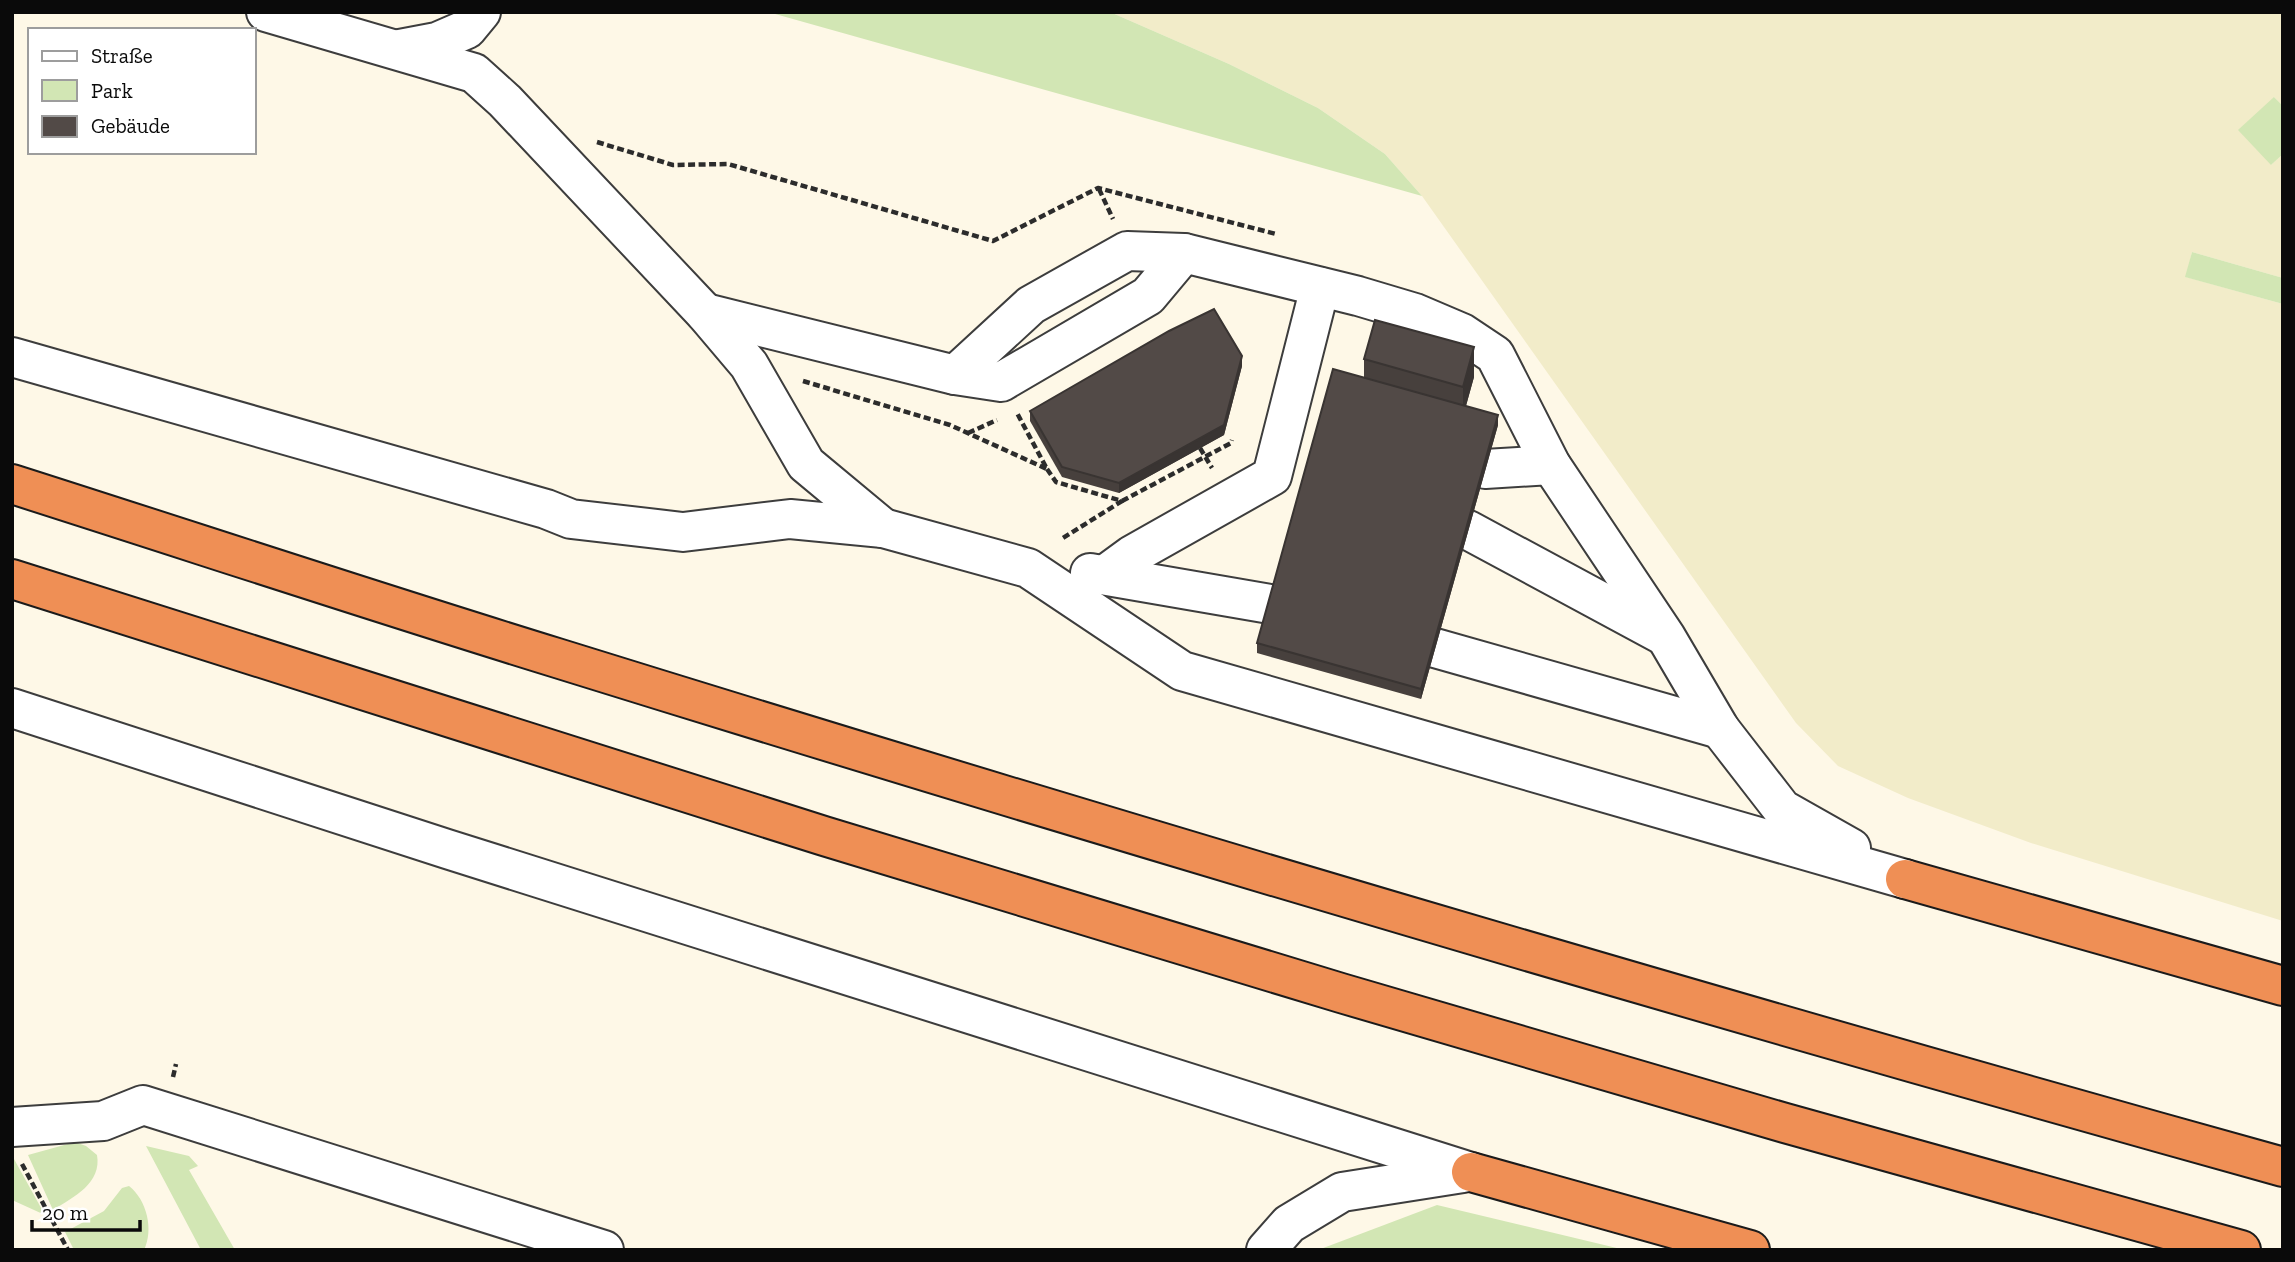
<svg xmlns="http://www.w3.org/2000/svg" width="2295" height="1262" viewBox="0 0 2295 1262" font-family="'Zilla Slab',serif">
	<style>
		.farmland { fill: #f2ecc9 }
		.green { fill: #d2e6b4 }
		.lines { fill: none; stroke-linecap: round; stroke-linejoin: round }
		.minor-casing { stroke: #3d3d3d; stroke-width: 42 }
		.highway-casing { stroke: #1b1b1b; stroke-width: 42 }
		.path { stroke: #2c2c2c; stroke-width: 4.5; stroke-dasharray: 7 3.5; stroke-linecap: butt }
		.minor { stroke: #fff; stroke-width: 38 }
		.highway { stroke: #ef8f55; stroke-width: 38 }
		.wall { fill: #47403d }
		.shaded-wall { fill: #393432 }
		.building { fill: #524a47; stroke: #393432; stroke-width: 2 }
	</style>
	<rect width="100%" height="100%" fill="#fef8e7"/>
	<path class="farmland" d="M1110,12H2283V106L2274,97L2271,165L2283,154V278L2192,252L2186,277L2283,304V921L2031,843L1908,798L1838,766L1796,723L1422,196L1385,154L1318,108L1229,64Z"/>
	<g class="green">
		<path d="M768,12H1110L1229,64L1318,108L1385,154L1422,196Z"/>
		<path d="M2274,97L2283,106V154L2271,165L2238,130Z"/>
		<path d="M2192,252L2283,278V304L2185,277Z"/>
		<path d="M75,1142L86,1146L97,1155C102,1183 74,1197 53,1210L28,1155Z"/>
		<path d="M146,1146L189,1156L198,1166L189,1170L235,1250H201Z"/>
		<path d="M14,1159L45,1215L12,1200V1160Z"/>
		<path d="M129,1186C147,1200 154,1230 144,1250H74L65,1232L104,1211L122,1188Z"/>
		<path d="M1437,1205L1625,1250H1318Z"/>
	</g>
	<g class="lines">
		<g class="minor-casing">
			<g id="minor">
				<path d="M266,12L474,73L505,101L705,313L749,365L806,464L883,528"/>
				<path d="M400,49L437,42L467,29L481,12"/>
				<path d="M705,313L955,375L1031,305L1127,251L1184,253L1358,296L1415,313L1462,333L1495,355L1551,465L1666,637L1720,729L1782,809L1851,848"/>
				<path d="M12,357L546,509L571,519L683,532L790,519L883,528L1028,568L1182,671L1905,879"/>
				<path d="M955,375L1001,382L1148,296L1184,253"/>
				<path d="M1485,469L1551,465"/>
				<path d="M1468,530L1661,634"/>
				<path d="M1090,573L1270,604"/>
				<path d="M1106,574L1132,555L1272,476L1320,287"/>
				<path d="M1435,648L1720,729"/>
				<path d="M12,708L447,849L1471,1172"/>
				<path d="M12,1127L103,1121L143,1105L604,1250"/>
				<path d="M1266,1250L1289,1224L1342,1192L1463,1173"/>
			</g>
		</g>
		<g class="highway-casing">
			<g id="highway">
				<path d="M12,484C194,542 375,602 557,658C1130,836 1705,1006 2283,1167"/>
				<path d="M12,579L824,836L1341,993L1785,1123L2241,1250"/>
				<path d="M1905,879L2283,986"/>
				<path d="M1471,1172L1750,1250"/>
			</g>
		</g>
		<g class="path">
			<path d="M597,142L673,165L728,164L993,241L1098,188L1276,234"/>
			<path d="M1099,189L1113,219"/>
			<path d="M803,381L950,425L1047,469L1017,413"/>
			<path d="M968,433L997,420"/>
			<path d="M1200,448L1212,468"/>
			<path d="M1047,469L1056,482L1122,501L1063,538"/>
			<path d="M1122,501L1231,443L1232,440"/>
			<path d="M173,1077L176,1064"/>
			<path d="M22,1164L68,1250"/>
		</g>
		<use href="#minor" class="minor"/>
		<use href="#highway" class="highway"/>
	</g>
	<g class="wall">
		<path d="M1364,359L1474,377L1466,406L1498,425L1421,699L1257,653V643L1364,378Z"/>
		<path d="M1242,366L1224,435L1119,493L1062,477L1030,421V411Z"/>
	</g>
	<g class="shaded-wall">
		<path d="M1474,347V377L1463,416V387Z"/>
		<path d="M1242,356V366L1224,435L1119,493V483Z"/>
		<path d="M1498,415V425L1421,699V689Z"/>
	</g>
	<g class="building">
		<path d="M1214,309L1242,356L1224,425L1119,483L1062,467L1030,411L1169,331Z"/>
		<path d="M1375,320L1474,347L1463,387L1364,359Z"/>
		<path d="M1333,369L1498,415L1421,689L1257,643Z"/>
	</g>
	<rect width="2295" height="1262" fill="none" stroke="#0a0a0a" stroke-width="28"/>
	<rect x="28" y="28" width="228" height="126" fill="#ffffff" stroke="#9d9d9d" stroke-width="2"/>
	<rect x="42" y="51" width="35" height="10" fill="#ffffff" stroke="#9d9d9d" stroke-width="2"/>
	<text x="91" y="63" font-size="21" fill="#0a0a0a">Straße</text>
	<rect x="42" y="80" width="35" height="21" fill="#d2e6b4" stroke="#9d9d9d" stroke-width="2"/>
	<text x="91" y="98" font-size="21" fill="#0a0a0a">Park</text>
	<rect x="42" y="116" width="35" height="21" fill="#524a47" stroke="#9d9d9d" stroke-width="2"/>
	<text x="91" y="133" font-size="21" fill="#0a0a0a">Gebäude</text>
	<path d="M32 1220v10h108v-10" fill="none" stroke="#0a0a0a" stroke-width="3.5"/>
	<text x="42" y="1220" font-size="21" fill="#0a0a0a" stroke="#ffffff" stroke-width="5" paint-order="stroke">20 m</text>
</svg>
